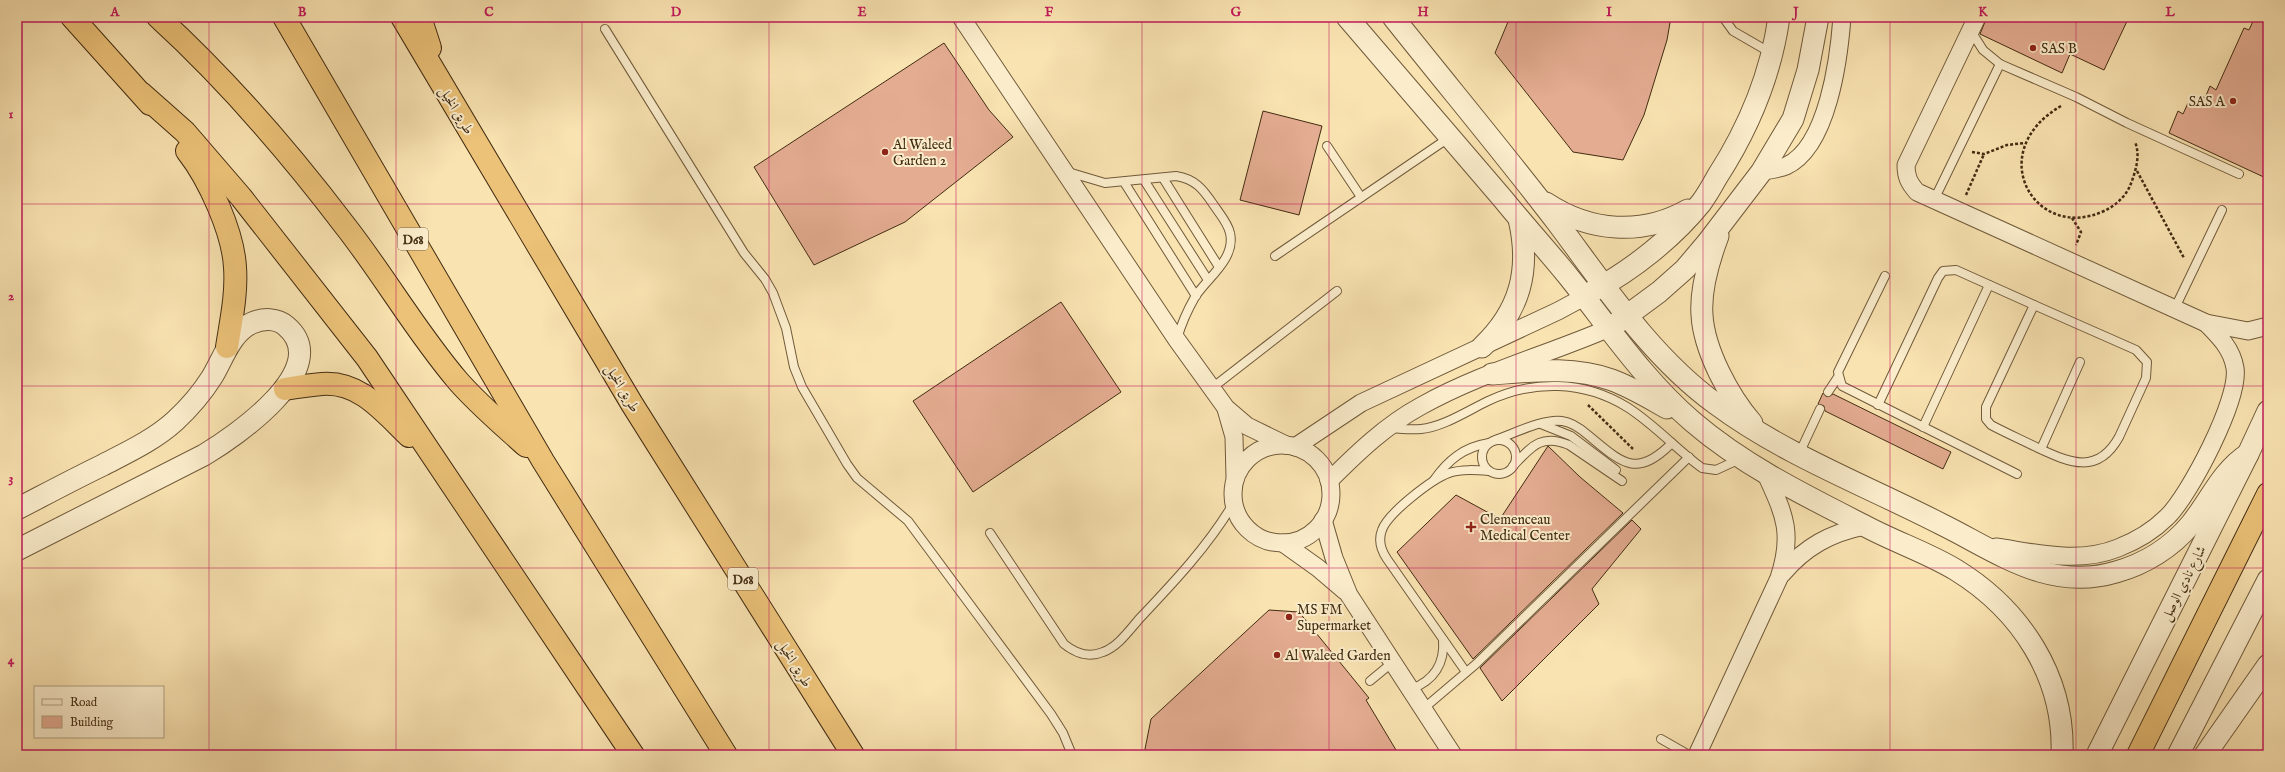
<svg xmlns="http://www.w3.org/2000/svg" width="2285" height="772" viewBox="0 0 2285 772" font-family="'IM FELL English',Amiri,serif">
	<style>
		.building { fill: #e4ac91; stroke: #422c12 }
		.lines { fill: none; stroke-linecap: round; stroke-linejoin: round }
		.service-casing { stroke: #705a3a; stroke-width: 10 }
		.minor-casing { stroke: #705a3a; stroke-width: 19 }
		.tertiary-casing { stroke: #705a3a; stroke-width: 23 }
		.motorway-casing { stroke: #422c12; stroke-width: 24 }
		.path { stroke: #422c12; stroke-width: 2.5; stroke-dasharray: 3 2; stroke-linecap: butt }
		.service { stroke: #fbedcc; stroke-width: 8 }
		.minor { stroke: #fbedcc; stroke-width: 17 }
		.tertiary { stroke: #fbedcc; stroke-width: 21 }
		.motorway { stroke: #ecc278; stroke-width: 22 }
		.grid { fill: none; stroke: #c2185b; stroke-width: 1; stroke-opacity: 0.55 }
		.poi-dot { fill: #8f2418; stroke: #fbedcc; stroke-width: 1.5 }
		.labels { text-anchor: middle; stroke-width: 4; stroke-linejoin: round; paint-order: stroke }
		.shield { fill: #fbedcc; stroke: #7a664a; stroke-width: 1 }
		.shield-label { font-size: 13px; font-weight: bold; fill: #422c12 }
		.poi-label { font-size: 14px; fill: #422c12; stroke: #fbedcc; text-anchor: start }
		.street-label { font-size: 14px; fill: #422c12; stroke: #fbedcc }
		.neatline { fill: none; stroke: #c2185b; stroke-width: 1.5 }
		.grid-label { font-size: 13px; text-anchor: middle; font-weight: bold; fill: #c2185b }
	</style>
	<rect width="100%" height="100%" fill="#f9e3b1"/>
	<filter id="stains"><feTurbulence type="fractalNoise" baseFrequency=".005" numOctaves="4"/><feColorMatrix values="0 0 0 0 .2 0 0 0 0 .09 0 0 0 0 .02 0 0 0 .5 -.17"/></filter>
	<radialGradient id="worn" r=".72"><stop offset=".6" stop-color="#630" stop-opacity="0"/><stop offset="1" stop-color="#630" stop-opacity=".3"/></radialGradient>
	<g class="building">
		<path d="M1510,17H1671L1667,40L1644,115L1623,160L1573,152L1495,53Z"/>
		<path d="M1987,17H2129L2104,70L2070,54L2062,73L1980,34Z"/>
		<path d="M2255,17H2268V179L2169,133L2178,111L2183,114L2188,103L2195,106L2200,95L2205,98L2210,86L2216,90L2244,28L2249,30Z"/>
		<path d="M944,43L989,110L1013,137L905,222L814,265L754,167Z"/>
		<path d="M1263,111L1322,126L1299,215L1240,200Z"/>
		<path d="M1061,302L1121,392L973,492L913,401Z"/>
		<path d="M1823,393L1827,397L1833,394L1951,452L1943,469L1825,411L1824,406L1818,404Z"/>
		<path d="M1548,446L1580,477L1623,513L1473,659L1397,552L1456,495L1500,519Z"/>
		<path d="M1632,520L1641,529L1592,589L1599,604L1502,701L1480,668Z"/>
		<path d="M1269,610L1299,612L1369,698L1366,700L1399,755H1148L1145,749L1151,719Z"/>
	</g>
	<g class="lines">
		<g class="service-casing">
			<g id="service">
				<path d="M1723,17L1733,31L1771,53"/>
				<path d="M605,29L744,253L765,279L773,293L786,328L794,367L802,387L847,464L857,478L908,521L1051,714L1063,733L1072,755"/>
				<path d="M1971,31L1983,50L2000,64L2076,97L2127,123L2239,174"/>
				<path d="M1327,146L1361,197"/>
				<path d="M1068,172L1105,183L1176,176C1195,179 1203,189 1213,204C1219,213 1228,223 1230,233C1236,259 1207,278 1195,297C1187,311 1181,325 1177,339"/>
				<path d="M1163,178L1219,267"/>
				<path d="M1144,180L1208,280"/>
				<path d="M1124,182L1196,296"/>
				<path d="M1934,200L2000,64"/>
				<path d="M1275,256L1450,137"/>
				<path d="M1885,276L1838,372L1842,386L2017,474"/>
				<path d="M2034,305L2136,350L2147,362L2146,378L2119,437C2098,475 2070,463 2038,448C2022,440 2006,433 1991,425L1986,419V407Z"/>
				<path d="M2174,310L2222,210"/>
				<path d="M1212,388L1337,291"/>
				<path d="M1828,392L1838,377"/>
				<path d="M1878,405L1938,278L1943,271L1956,270L2034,305"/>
				<path d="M1541,424L1571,436L1616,470"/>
				<path d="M1923,427L1989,285"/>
				<path d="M1390,428C1400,429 1411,430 1421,429C1443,427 1467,411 1488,401C1533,380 1583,380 1627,407C1654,424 1676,449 1702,468L1716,470L1740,459"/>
				<path d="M1495,440C1513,434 1544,418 1562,421C1572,422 1581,429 1588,435C1622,463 1636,479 1672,443"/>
				<circle cx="1499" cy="457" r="17"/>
				<path d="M2041,449L2080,362"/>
				<path d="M1799,454L1820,409"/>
				<path d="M1513,466C1531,447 1541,433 1569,445L1622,481"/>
				<path d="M1434,480C1448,460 1464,447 1489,443"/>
				<path d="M990,533L1064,644C1075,653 1089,658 1103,652C1119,646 1130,629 1141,617C1175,581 1208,546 1233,504"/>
				<path d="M1466,672L1387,559C1381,550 1378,540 1382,530C1388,513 1432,479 1449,473C1462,469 1476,470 1489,471"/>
				<path d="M1370,681L1393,662"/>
				<path d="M1411,689C1434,681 1445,663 1443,640"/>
				<path d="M1423,709L1476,664L1689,457"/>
				<path d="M1661,739L1689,755"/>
			</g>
		</g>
		<g class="minor-casing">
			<g id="minor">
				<path d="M961,17L1177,340L1226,408L1247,426L1286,445"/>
				<path d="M1977,17L1906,165C1906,177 1909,183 1917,192L2206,323L2248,331L2268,326"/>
				<path d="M1762,171C1770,170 1779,169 1786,166C1828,147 1839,58 1842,17"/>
				<path d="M1226,409L1234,437L1235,477"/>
				<circle cx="1282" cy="494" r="49"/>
				<path d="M1295,447L1361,403L1558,311L1584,297"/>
				<path d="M1329,481C1357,453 1386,425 1421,406C1480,373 1546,355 1607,329"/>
				<path d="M1323,520L1334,558L1349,595L1453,755"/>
				<path d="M1283,543L1318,568L1345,591"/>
				<path d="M1996,547C2037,553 2078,564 2118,548C2136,541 2153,531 2167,517C2189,496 2240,399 2235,368C2232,349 2219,336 2206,323"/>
				<path d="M1782,574C1805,547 1830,533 1865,526"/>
				<path d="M1697,755L1779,578C1794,532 1784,514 1765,472"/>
			</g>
		</g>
		<g class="tertiary-casing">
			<g id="tertiary">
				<path d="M1347,17C1399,77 1451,138 1503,199C1524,225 1547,250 1568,276C1609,327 1643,379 1693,422C1743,465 1806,496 1865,526C1895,542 1928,553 1956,570C2021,610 2065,677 2062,755"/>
				<path d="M1393,17C1447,85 1503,152 1556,221C1605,286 1650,356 1716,404C1783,454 1867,486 1941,524C1998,552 2049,592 2116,572C2145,564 2172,547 2191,524C2211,499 2221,472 2248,454"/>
				<path d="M1546,203C1590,232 1642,236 1688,210"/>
				<path d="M1718,236C1709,260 1700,289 1702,315C1704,350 1729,397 1752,423"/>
				<path d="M1593,291C1632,270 1673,238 1701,203C1707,195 1712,186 1717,177C1748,129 1771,74 1779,17"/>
				<path d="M1617,323L1659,292L1685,269L1707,243L1762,171L1793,119L1808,70L1818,17"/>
				<path d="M1482,347C1520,311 1531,270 1519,219"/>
				<path d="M1492,374C1532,371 1574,366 1612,380C1631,387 1649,398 1667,408"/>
				<path d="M17,509C46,494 74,479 103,465C128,452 154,440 175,421C189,408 202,393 212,377C223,359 231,332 252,323C263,318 277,318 286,326C336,368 234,437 204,455L17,550"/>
				<path d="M2097,755L2248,454L2268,411"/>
				<path d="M2178,755L2268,580"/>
				<path d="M2205,755L2268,665"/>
			</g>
		</g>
		<g class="motorway-casing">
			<g id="motorway">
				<path d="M72,17L150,104"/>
				<path d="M158,17C228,81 289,152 346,227C385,277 417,333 458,381C479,405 503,425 526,446"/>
				<path d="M284,17L543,461L726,755"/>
				<path d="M402,17L632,404L853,755"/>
				<path d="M420,17L430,48"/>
				<path d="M141,93L185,132L241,197L367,358L633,755"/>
				<path d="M187,151C209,179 233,232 235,267C237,294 231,321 227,347"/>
				<path d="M285,389C297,387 309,385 322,384C360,381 384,412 409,436"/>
				<path d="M2138,755L2268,494"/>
			</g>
		</g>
		<g class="path">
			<path d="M2061,106C1982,152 2035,243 2104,211C2115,206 2125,197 2130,186C2135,173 2141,156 2135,142"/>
			<path d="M1972,152L1984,154L2007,145L2025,143"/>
			<path d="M2137,171L2184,258"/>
			<path d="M1966,195L1984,154"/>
			<path d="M2072,218L2081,232L2076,245"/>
			<path d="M1588,405L1633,449"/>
		</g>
		<use href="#service" class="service"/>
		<use href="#minor" class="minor"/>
		<use href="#tertiary" class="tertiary"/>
		<use href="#motorway" class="motorway"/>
	</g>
	<path class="grid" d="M209,17V755M396,17V755M582,17V755M769,17V755M956,17V755M1142,17V755M1329,17V755M1516,17V755M1703,17V755M1890,17V755M2076,17V755M17,204H2268M17,386H2268M17,568H2268"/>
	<g class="poi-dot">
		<circle cx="2033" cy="48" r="4"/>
		<circle cx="2233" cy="101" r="4"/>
		<circle cx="885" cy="152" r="4"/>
		<path d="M1469 521h4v4h4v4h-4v4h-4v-4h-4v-4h4z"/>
		<circle cx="1289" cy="617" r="4"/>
		<circle cx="1277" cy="655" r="4"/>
	</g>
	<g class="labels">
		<g class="shield">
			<rect x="398" y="228" width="30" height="22" rx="3"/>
			<rect x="728" y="568" width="30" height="22" rx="3"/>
		</g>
		<g class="shield-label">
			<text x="413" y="244">D68</text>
			<text x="743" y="584">D68</text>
		</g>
		<g class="poi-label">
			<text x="2041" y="53">SAS B</text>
			<text x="2225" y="106" text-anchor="end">SAS A</text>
			<text x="893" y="149">Al Waleed<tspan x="893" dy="16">Garden 2</tspan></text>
			<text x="1480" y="524">Clemenceau<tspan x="1480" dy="16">Medical Center</tspan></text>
			<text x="1297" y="614">MS FM<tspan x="1297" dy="16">Supermarket</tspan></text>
			<text x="1285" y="660">Al Waleed Garden</text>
		</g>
		<g class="street-label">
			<text transform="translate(457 110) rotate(59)" y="5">طريق الخيل</text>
			<text transform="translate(623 388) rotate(59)" y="5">طريق الخيل</text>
			<text transform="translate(2183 583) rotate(-63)" y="5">شارع نادي الوصل</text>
			<text transform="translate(795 663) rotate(58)" y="5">طريق الخيل</text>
		</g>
	</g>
	<rect width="2285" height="772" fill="none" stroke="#f9e3b1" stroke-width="44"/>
	<rect x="34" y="686" width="130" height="52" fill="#fbedcc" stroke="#b1a082"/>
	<rect x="42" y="699" width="20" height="6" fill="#fbedcc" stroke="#b1a082"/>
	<text x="70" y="706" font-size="12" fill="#422c12">Road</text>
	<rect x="42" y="716" width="20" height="12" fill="#e4ac91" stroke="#b1a082"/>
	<text x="70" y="726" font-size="12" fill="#422c12">Building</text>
	<rect x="22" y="22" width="2241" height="728" class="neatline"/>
	<g class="grid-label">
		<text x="115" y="16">A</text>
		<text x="302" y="16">B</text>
		<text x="489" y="16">C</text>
		<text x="676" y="16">D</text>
		<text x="862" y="16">E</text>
		<text x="1049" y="16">F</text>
		<text x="1236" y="16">G</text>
		<text x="1423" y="16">H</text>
		<text x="1609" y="16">I</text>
		<text x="1796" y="16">J</text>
		<text x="1983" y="16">K</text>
		<text x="2170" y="16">L</text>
		<text x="11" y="118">1</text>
		<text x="11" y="300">2</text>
		<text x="11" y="482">3</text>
		<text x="11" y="664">4</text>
	</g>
	<rect width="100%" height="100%" filter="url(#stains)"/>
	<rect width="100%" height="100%" fill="url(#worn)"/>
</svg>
